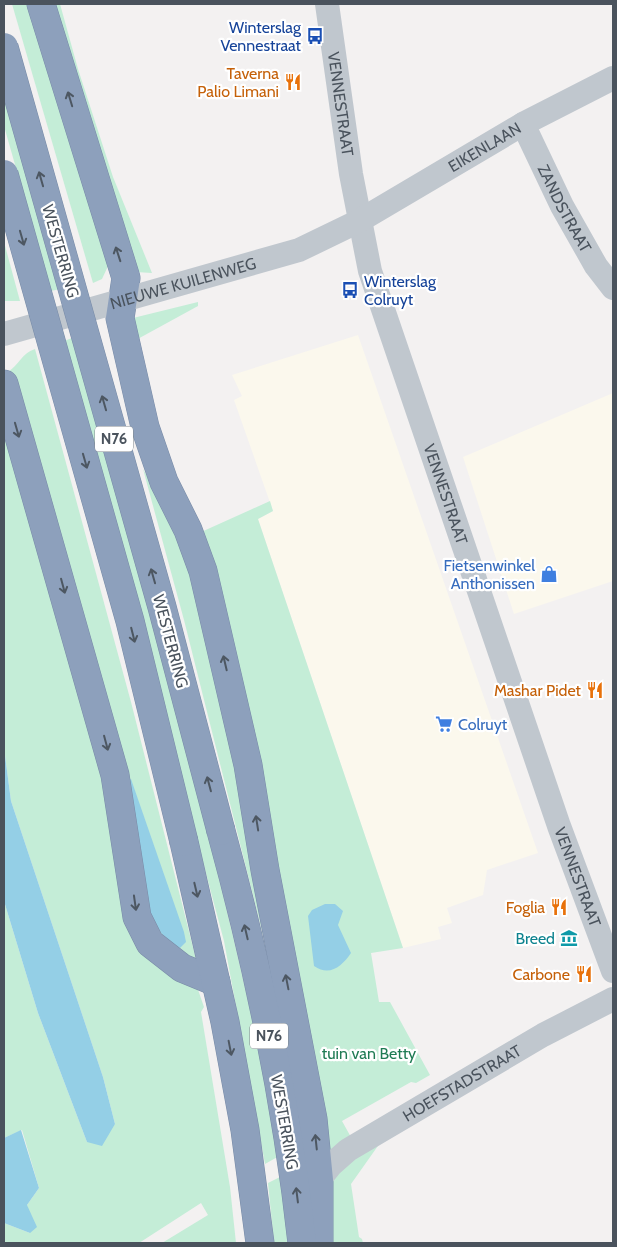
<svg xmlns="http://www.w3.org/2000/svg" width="617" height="1247" viewBox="0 0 617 1247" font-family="Cabin,sans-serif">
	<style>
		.commercial { fill: #fbf8ed }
		.green { fill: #c4edd7 }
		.water { fill: #94cfe6 }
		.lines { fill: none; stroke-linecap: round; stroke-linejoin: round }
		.highway-casing { stroke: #788ba7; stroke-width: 29 }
		.street { stroke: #c0c7ce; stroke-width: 24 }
		.highway { stroke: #8da0bc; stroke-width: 28 }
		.highway-bridge-casing { stroke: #788ba7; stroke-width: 29; stroke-linecap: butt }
		.highway-bridge { stroke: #8da0bc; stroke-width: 28 }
		.oneway { stroke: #4d5762 }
		.labels { text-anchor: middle; stroke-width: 4.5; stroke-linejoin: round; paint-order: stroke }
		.shield { fill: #fff; stroke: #80878e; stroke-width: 1 }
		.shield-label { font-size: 15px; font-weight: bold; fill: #4a535d }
		.transit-label { font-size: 16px; fill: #164399; stroke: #fff; text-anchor: end }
		.food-label { font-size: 16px; fill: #c56008; stroke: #fff; text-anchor: end }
		.street-label { font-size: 16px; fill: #4a535d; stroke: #fff }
		.shop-label { font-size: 16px; fill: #366cbe; stroke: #fff; text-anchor: end }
		.culture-label { font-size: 16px; fill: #0d838f; stroke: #fff; text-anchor: end }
		.park-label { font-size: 16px; fill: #1f7b54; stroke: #fff }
	</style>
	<rect width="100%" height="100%" fill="#f3f1f1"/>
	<g class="commercial">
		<path d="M358,335L538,853L487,870L483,895L447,908L452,923L438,927L441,939L403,948L258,519L273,511L234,400L242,396L232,375Z"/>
		<path d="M613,393V581L514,614L463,457Z"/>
	</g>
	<g class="green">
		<path d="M12,4H34L109,264L102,279L93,283Z"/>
		<path d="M51,4H60L78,69L113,177L152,273L136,272Z"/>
		<path d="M4,92L60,289L51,291L4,126Z"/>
		<path d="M4,242L20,301H4Z"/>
		<path d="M198,302V306L134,341L133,318Z"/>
		<path d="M72,338C150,608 226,879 281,1155L265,1164L224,941L64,341Z"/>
		<path d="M35,349L131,702L197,963L158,935L103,697L9,371C20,364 21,354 35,349Z"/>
		<path d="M4,404L102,761L133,927L196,984L204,1007L201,1012L230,1187L236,1243H162L208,1215L201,1203L139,1243H4V1223L30,1233L27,1205L39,1188L22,1130L4,1138V901L38,1013L87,1142L115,1124L103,1077L11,801L4,748Z"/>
		<path d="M143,469L177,530L220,673L288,1035L184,620Z"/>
		<path d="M270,501L273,511L258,519L403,948L371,953L379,1002H390L430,1075L416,1083L411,1082L342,1121L352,1139L325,1161L199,533Z"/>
		<path d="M380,1143L351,1184L359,1237L362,1239L363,1243H327C327,1217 322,1185 343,1164C352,1155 369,1149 380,1143Z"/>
		<path d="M284,1175L289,1243H274L268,1183Z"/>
	</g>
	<g class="water">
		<path d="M4,748L11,801L103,1077L115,1124L102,1146L87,1142L38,1013L4,901Z"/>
		<path d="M131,779L184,932L186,942L180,948L167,940L153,923L146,898L128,781Z"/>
		<path d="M325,904H335L343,911L338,925L351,953C342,966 330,977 314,966L308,916L312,910Z"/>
		<path d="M21,1130L39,1188L27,1205L37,1227L30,1233L4,1223V1138Z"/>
	</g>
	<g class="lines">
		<g class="highway-casing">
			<g id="highway">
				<path d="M41,4L126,278L120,318L145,427L164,482L188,530L203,571L248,765L265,870L313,1119L319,1180V1243"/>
				<path d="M4,384L115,775L137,917L150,943L182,968L216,982"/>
				<path d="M221,831C258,966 287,1105 302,1243"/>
				<path d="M184,842L225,1022L245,1130L260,1243"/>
			</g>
		</g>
		<g class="street">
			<path id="s1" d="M327,4L351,174L370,271L559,826L613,971"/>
			<path id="s2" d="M523,124L562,206L596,266L613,288"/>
			<path id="s3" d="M4,334L299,250L359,221L523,124L613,78"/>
			<path id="s4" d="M319,1180L331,1165L348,1150L543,1035L613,999"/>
		</g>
		<use href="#highway" class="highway"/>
		<g class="highway-bridge-casing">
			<g id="highway-bridge">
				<path d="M4,47L162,607L221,831"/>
				<path d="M4,174L130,621L184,842"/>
			</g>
		</g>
		<use href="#highway-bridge" class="highway-bridge"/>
	</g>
	<defs><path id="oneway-shaft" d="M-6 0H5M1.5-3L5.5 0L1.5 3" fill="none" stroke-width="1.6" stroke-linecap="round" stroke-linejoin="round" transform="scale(1.25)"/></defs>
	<g class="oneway">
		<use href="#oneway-shaft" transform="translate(70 99) rotate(-107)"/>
		<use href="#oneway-shaft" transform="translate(41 179) rotate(-106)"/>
		<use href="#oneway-shaft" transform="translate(22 238) rotate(74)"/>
		<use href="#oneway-shaft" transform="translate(118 254) rotate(-108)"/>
		<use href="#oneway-shaft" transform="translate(104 403) rotate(-106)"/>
		<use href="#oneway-shaft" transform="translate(17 430) rotate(74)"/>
		<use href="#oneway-shaft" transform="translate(85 461) rotate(74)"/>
		<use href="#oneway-shaft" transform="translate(153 576) rotate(-106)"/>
		<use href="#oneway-shaft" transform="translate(63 586) rotate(75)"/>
		<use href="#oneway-shaft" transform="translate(133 635) rotate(76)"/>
		<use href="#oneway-shaft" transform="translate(225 663) rotate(-103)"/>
		<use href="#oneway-shaft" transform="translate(106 743) rotate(75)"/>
		<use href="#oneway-shaft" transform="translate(209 784) rotate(-105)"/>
		<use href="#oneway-shaft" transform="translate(257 823) rotate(-99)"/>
		<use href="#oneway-shaft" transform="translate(196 890) rotate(77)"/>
		<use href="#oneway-shaft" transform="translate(135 903) rotate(82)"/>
		<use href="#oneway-shaft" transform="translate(246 932) rotate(-103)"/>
		<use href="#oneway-shaft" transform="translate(287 982) rotate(-101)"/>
		<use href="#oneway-shaft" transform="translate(230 1048) rotate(79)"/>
		<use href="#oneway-shaft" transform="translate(316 1142) rotate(-96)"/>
		<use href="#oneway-shaft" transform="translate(297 1195) rotate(-97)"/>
	</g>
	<defs>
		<g id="bus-bare" transform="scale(1.35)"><path d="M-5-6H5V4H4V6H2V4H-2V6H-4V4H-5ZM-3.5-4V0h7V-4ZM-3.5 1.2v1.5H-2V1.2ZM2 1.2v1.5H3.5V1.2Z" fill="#1a4fb4" stroke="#fff" stroke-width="2.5" paint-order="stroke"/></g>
		<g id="restaurant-bare" transform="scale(1.35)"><path d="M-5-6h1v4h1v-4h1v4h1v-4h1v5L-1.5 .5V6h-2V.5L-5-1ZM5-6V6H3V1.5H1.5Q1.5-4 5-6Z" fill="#e8710a" stroke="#fff" stroke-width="2.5" paint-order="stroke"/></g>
		<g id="shop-bare" transform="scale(1.35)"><path d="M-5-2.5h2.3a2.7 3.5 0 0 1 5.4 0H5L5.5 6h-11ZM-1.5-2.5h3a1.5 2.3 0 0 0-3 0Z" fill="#3f7fe0" stroke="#fff" stroke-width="2.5" paint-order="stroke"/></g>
		<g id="supermarket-bare" transform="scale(1.35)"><path d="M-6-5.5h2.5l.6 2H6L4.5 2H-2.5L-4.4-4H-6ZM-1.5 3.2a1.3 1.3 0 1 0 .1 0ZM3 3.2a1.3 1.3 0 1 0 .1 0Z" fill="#3f7fe0" stroke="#fff" stroke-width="2.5" paint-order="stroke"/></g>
		<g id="museum-bare" transform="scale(1.35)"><path d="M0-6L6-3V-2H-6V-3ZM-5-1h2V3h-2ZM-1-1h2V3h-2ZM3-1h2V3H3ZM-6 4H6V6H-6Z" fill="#0f9aa8" stroke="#fff" stroke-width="2.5" paint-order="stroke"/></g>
	</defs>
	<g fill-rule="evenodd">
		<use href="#bus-bare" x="315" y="36"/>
		<use href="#restaurant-bare" x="293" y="82"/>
		<use href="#bus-bare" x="350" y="290"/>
		<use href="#shop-bare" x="549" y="574"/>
		<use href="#restaurant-bare" x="595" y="690"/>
		<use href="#supermarket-bare" x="444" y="724"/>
		<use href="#restaurant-bare" x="559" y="907"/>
		<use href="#museum-bare" x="569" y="938"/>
		<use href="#restaurant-bare" x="584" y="974"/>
	</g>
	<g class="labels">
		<g class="shield">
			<rect x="95" y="426.5" width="38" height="25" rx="4"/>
			<rect x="250" y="1023.5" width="38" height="25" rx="4"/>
		</g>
		<g class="shield-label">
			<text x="114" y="444">N76</text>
			<text x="269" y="1041">N76</text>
		</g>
		<g class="transit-label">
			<text x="301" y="33">Winterslag<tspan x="301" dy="18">Vennestraat</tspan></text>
			<text x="364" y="287" text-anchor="start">Winterslag<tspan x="364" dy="18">Colruyt</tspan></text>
		</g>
		<g class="food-label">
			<text x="279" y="79">Taverna<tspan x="279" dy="18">Palio Limani</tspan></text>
			<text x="581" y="696">Mashar Pidet</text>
			<text x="545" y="913">Foglia</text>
			<text x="570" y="980">Carbone</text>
		</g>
		<g class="street-label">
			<text dy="6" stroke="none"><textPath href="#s1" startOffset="101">VENNESTRAAT</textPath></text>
			<text dy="6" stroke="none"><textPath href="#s3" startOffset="519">EIKENLAAN</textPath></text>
			<text dy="6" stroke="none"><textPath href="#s2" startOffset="94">ZANDSTRAAT</textPath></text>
			<text transform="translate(61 251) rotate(74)" y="6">WESTERRING</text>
			<text dy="6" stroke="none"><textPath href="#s3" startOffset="186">NIEUWE KUILENWEG</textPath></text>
			<text dy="6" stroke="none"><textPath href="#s1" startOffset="506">VENNESTRAAT</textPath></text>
			<text transform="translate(171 641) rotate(75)" y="6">WESTERRING</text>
			<text dy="6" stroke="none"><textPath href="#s1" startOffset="911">VENNESTRAAT</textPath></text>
			<text dy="6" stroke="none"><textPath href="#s4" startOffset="174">HOEFSTADSTRAAT</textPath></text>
			<text transform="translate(285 1122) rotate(80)" y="6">WESTERRING</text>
		</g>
		<g class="shop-label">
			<text x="535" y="571">Fietsenwinkel<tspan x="535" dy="18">Anthonissen</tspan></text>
			<text x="458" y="730" text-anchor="start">Colruyt</text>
		</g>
		<g class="culture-label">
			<text x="555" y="944">Breed</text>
		</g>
		<g class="park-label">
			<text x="369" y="1059">tuin van Betty</text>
		</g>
	</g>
	<rect width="617" height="1247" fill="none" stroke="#4a535d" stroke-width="10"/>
</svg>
